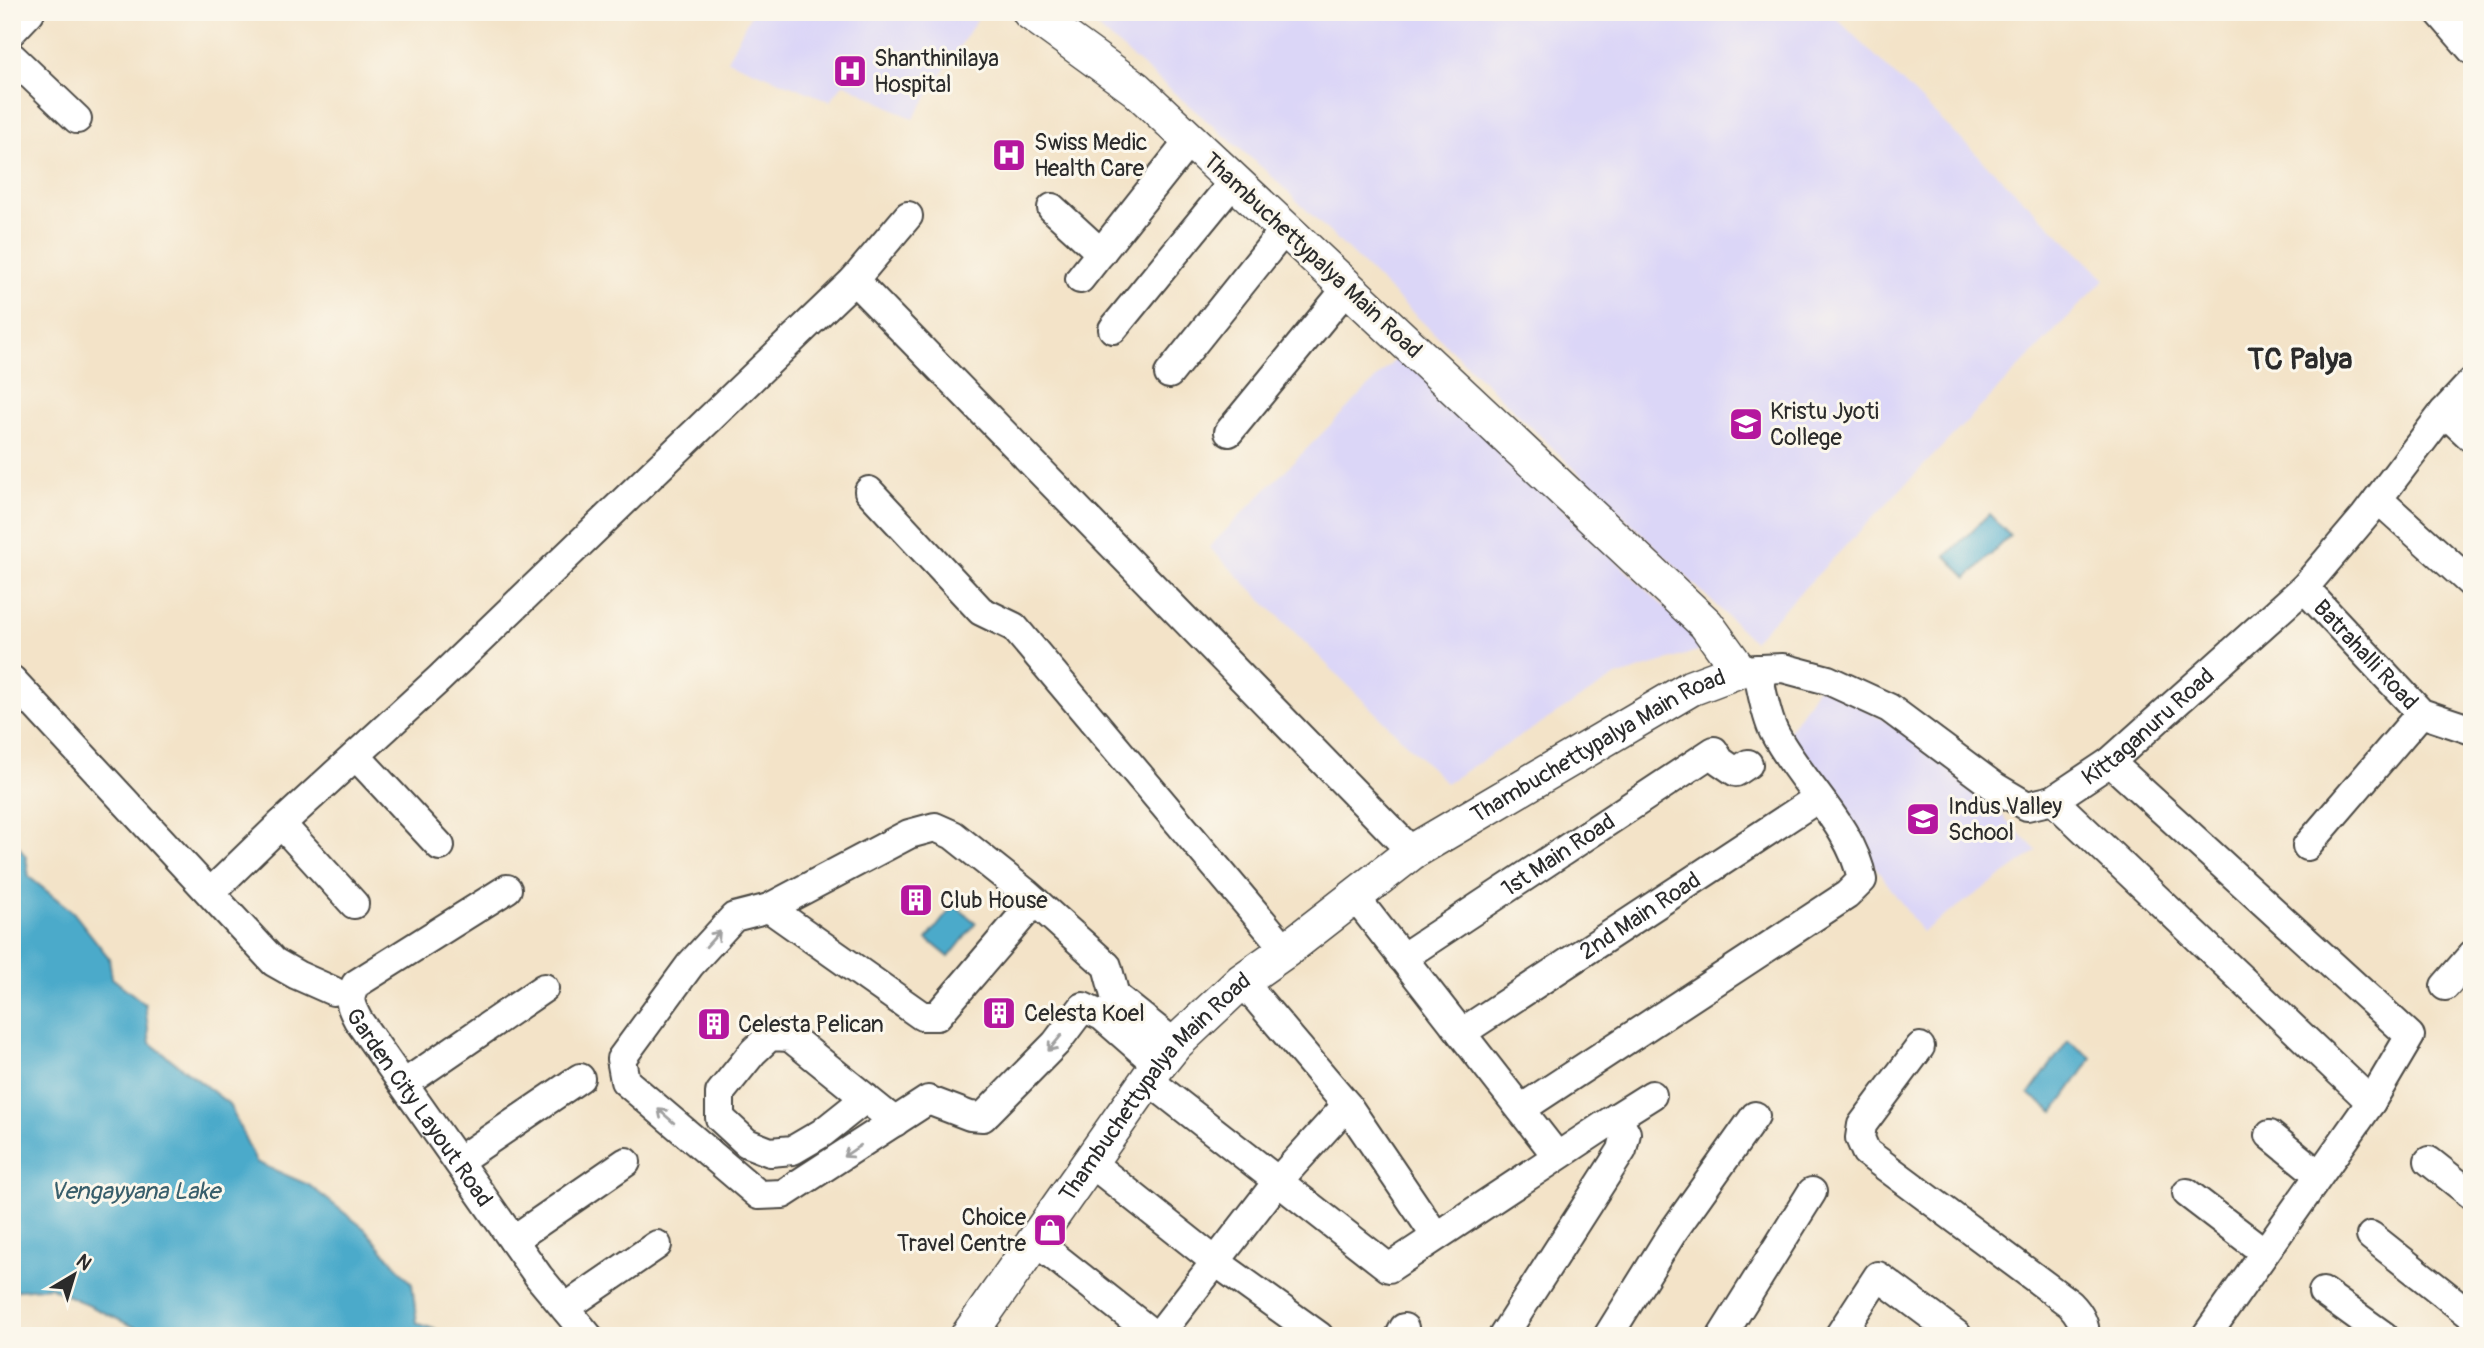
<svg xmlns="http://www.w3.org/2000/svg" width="2484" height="1348" viewBox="0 0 2484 1348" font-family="Pangolin,sans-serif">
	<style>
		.built { fill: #dbd6f7 }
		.water { fill: #4baaca; stroke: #3b6a7a; stroke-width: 2 }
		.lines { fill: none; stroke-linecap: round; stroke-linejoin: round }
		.minor-casing { stroke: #494743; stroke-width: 32 }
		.major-casing { stroke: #494743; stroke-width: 38 }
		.minor { stroke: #fff; stroke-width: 28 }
		.major { stroke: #fff; stroke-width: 35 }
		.oneway { stroke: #a0a0a0 }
		.labels { text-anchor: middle; stroke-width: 6; stroke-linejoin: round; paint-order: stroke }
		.poi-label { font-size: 23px; fill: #2b2b2b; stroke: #fbf7ec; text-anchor: start }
		.street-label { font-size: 23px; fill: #2b2b2b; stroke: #fbf7ec }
		.water-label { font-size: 24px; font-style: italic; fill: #385e6b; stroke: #fbf7ec }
		.district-label { font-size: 30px; font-weight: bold; fill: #2b2b2b; stroke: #fbf7ec }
	</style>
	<rect width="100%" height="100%" fill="#fbf7ec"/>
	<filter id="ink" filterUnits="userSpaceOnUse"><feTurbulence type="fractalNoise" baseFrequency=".0143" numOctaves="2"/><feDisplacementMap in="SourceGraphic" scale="14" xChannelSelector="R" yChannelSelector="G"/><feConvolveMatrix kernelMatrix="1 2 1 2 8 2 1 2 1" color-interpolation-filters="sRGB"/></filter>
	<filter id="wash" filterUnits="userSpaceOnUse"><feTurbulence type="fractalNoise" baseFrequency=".00686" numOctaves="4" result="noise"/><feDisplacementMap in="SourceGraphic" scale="28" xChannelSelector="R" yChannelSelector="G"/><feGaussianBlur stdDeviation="1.57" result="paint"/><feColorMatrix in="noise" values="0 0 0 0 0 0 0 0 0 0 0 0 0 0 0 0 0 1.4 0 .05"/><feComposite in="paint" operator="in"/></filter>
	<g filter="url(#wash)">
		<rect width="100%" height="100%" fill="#f3e3c8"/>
		<g class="built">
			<path d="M752,12H982L913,119L844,83L830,101L727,60Z"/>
			<path d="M1079,12H1830L2105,279L1753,641L1266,171Z"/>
			<path d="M1401,354L1707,648L1613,678L1446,783L1209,547Z"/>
			<path d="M1820,684L1895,726L1973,786L2037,851L1922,932L1784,739Z"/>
		</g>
		<g class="water">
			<path d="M1989,514L2010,536L1967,578L1946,556Z"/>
			<path d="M12,836L26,857L29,877L73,912L109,958L112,978L145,1004L150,1043L229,1104L256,1162L309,1185L365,1229L412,1284L417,1323L453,1336H153L50,1287L12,1291Z"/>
			<path d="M954,905L976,923L949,957L927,939Z"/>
			<path d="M2068,1041L2092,1058L2054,1112L2029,1094Z"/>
		</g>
	</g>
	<g filter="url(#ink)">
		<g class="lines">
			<g class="minor-casing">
				<g id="minor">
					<path d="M2439,12L2472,50"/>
					<path d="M12,31L30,12"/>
					<path d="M12,57L77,119"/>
					<path d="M1052,208L1101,253"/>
					<path d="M1080,279L1190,140"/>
					<path d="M854,280L1412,852"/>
					<path d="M1113,329L1234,181"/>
					<path d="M1169,374L1285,229"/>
					<path d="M2444,412L2472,438"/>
					<path d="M1229,432L1347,288"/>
					<path d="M869,491L981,611L1014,627L1286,950"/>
					<path d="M2378,499L2472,584"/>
					<path id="s1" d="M2304,588L2421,713L2472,730"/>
					<path id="s2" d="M1739,670L1783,668L1828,680L1889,708L1995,787L2027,806L2053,800L2110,762L2304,588L2365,516L2444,412L2472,382"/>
					<path d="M12,680L274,962L297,975L333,991"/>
					<path d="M356,756L440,846"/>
					<path d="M2110,762L2410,1036L2371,1102L2206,1336"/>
					<path d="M2053,800L2371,1102"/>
					<path d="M281,824L354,904"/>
					<path d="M2307,846L2421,713"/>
					<path id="s3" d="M507,889L356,984C347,999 350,1005 358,1020L539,1277L588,1336"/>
					<path d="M211,892L281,824L439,679L854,280L908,216"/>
					<path d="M1355,897L1557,1156"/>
					<path d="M769,908L922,1016H937L1035,901"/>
					<path id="s4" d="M1402,958L1714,751L1720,761L1736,772L1748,764"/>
					<path d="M1242,981L1347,1105L1435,1235"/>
					<path d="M2445,986L2472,955"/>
					<path id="s5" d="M1461,1033L1818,798"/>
					<path d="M1920,1047L1862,1125L1860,1138L1866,1152L2070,1304C2079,1313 2085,1323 2085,1336"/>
					<path d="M1158,1065L1102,1016L1083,1007L1056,1043L983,1117L970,1116L928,1100L783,1194L759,1195L625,1081L621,1059L690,965L734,917L769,908L909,834L935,827L953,835L1026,893L1107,966L1115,996L1175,1044"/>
					<path d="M1147,1079L1389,1268L1617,1117L1626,1133L1622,1150L1503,1336"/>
					<path d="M404,1084L544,988"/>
					<path d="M866,1098L822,1133L793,1150L770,1152L747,1143L720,1118V1093L753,1052L770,1036L790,1037L895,1122"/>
					<path d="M1521,1109L1847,895L1862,880C1853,827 1799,781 1774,732C1765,714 1762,689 1757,669"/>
					<path d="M1617,1117L1652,1095"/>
					<path d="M2270,1135L2319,1175"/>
					<path d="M458,1161L580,1078"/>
					<path d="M2429,1161L2472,1195"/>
					<path d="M1090,1162L1216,1262L1319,1336"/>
					<path d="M2187,1193L2264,1252"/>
					<path d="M2371,1236L2472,1316"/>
					<path d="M513,1240L626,1162"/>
					<path d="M1035,1241L1155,1336"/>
					<path d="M2323,1292L2384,1336"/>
					<path d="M565,1308L657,1245"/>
					<path d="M1158,1336L1278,1181L1347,1105"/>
					<path d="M1400,1336L1404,1328"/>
					<path d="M1608,1336L1672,1233L1755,1116"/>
					<path d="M1722,1336L1812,1192"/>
					<path d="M1839,1336L1878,1276L1957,1335"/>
				</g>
			</g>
			<g class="major-casing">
				<g id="major">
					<path id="s6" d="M968,1336L1158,1065L1175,1044L1242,981L1286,950L1412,852L1691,688L1739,670L1706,624L1136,89L1030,12"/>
				</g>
			</g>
			<use href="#minor" class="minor"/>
			<use href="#major" class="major"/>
		</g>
		<defs><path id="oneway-shaft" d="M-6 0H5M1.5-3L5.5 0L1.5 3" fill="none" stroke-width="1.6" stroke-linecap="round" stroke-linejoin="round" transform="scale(1.75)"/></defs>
		<g class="oneway">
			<use href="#oneway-shaft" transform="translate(713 939) rotate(-48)"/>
			<use href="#oneway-shaft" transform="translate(1055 1043) rotate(130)"/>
			<use href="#oneway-shaft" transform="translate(666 1116) rotate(-139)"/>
			<use href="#oneway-shaft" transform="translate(852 1151) rotate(146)"/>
		</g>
	</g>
	<defs>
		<g id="hospital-square" transform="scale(1.75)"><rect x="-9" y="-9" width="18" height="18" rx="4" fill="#b5179e" stroke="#fbf7ec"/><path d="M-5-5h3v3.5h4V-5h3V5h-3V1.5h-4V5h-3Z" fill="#fff"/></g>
		<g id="university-square" transform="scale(1.75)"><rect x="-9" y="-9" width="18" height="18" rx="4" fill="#b5179e" stroke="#fbf7ec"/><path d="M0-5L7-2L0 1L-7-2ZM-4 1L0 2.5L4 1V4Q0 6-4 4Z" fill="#fff"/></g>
		<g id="school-square" transform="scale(1.75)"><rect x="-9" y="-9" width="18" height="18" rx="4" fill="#b5179e" stroke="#fbf7ec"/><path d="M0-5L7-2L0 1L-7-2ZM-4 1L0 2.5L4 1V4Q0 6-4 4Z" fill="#fff"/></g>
		<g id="building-square" transform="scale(1.75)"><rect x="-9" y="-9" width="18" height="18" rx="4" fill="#b5179e" stroke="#fbf7ec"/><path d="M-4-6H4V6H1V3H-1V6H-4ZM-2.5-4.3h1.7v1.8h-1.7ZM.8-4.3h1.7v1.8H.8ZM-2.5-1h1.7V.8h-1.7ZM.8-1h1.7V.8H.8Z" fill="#fff"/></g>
		<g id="shop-square" transform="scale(1.75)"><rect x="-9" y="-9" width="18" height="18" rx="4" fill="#b5179e" stroke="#fbf7ec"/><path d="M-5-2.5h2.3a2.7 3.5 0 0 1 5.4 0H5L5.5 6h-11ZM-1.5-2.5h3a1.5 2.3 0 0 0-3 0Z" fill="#fff"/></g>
	</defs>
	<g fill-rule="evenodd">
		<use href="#hospital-square" x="850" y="71"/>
		<use href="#hospital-square" x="1009" y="155"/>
		<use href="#university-square" x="1746" y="424"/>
		<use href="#school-square" x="1923" y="819"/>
		<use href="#building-square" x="916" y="900"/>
		<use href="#building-square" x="999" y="1013"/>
		<use href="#building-square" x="714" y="1024"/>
		<use href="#shop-square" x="1050" y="1230"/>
	</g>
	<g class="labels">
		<g class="poi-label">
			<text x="874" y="66">Shanthinilaya<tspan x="874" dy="26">Hospital</tspan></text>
			<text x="1034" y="150">Swiss Medic<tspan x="1034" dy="26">Health Care</tspan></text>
			<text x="1770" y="419">Kristu Jyoti<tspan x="1770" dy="26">College</tspan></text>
			<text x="1948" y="814">Indus Valley<tspan x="1948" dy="26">School</tspan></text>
			<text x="940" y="908">Club House</text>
			<text x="1024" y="1021">Celesta Koel</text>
			<text x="738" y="1032">Celesta Pelican</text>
			<text x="1026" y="1225" text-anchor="end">Choice<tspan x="1026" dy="26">Travel Centre</tspan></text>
		</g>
		<g class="street-label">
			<text transform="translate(1313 255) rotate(43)" y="8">Thambuchettypalya Main Road</text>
			<text dy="8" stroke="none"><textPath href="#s1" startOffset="91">Batrahalli Road</textPath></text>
			<text dy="8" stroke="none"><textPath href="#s2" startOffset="474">Kittaganuru Road</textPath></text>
			<text dy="8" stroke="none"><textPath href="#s6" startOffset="878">Thambuchettypalya Main Road</textPath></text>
			<text dy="8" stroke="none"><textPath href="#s4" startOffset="187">1st Main Road</textPath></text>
			<text dy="8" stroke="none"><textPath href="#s5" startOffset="214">2nd Main Road</textPath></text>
			<text dy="8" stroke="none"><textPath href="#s6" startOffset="312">Thambuchettypalya Main Road</textPath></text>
			<text dy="8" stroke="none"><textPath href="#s3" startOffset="324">Garden City Layout Road</textPath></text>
		</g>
		<g class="water-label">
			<text x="135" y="1199">Vengayyana Lake</text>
		</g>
		<g class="district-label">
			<text x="2300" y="369">TC Palya</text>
		</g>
	</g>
	<rect width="2484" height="1348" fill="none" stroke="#fbf7ec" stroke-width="42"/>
	<g transform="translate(74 1275) rotate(38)" stroke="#fbf7ec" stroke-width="5" paint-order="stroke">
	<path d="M0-5L12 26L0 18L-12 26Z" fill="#2b2b2b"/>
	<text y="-10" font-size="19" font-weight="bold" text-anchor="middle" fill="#2b2b2b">N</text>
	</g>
</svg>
